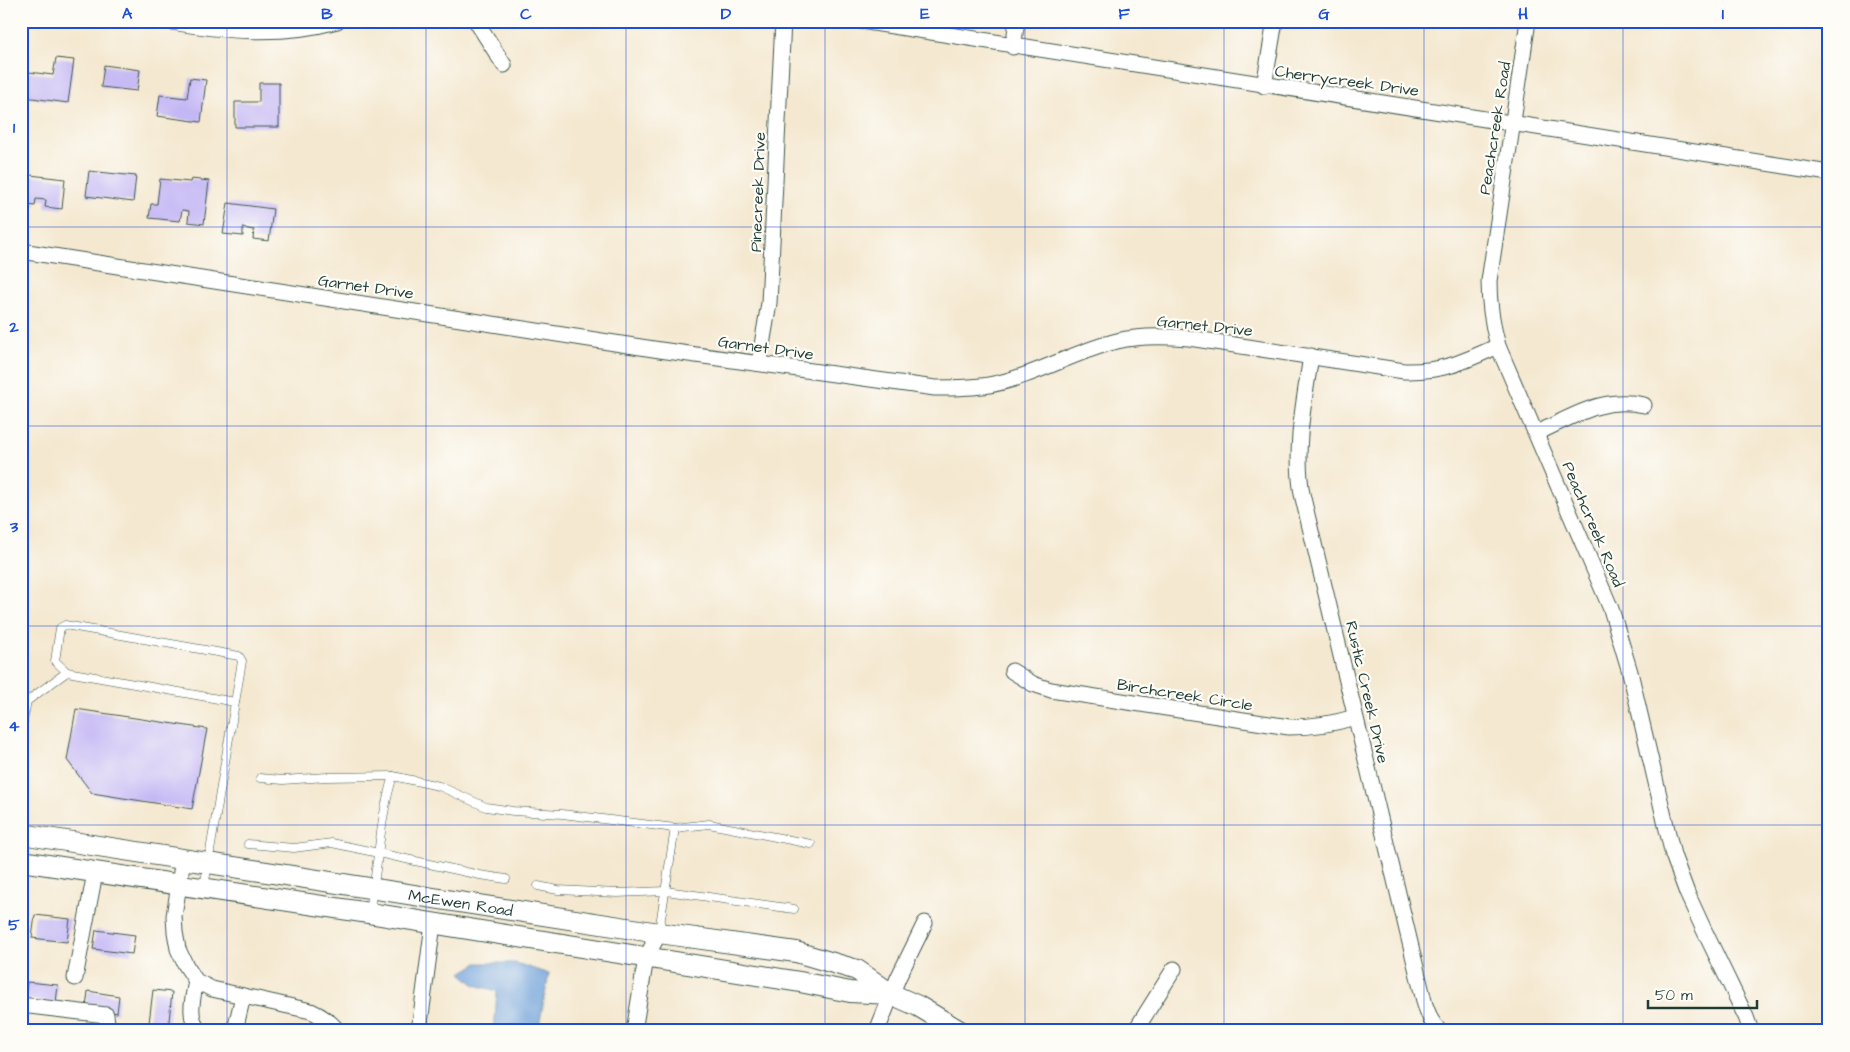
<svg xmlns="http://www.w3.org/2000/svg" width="1850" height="1052" viewBox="0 0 1850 1052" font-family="'Architects Daughter',sans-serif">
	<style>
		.water { fill: #6ea0d9; stroke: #466e86 }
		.building { fill: #c4b7f5 }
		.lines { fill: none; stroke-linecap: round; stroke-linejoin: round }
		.service-casing { stroke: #3f574b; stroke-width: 9 }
		.minor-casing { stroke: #3f574b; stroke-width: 17 }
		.tertiary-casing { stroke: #3f574b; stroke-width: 22 }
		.service { stroke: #fff; stroke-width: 8 }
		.minor { stroke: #fff; stroke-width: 15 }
		.tertiary { stroke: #fff; stroke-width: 20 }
		.grid { fill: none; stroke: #1d4ed8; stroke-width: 1; stroke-opacity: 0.55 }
		.labels { text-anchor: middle; stroke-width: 4.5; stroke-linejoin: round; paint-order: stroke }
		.street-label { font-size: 16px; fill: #1f3d34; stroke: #fdfcf7 }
		.neatline { fill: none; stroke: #1d4ed8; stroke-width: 2 }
		.grid-label { font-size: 16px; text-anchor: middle; font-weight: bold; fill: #1d4ed8 }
	</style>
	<rect width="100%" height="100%" fill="#fdfcf7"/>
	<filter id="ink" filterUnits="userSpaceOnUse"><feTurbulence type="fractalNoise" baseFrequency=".02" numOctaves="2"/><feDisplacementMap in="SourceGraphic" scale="10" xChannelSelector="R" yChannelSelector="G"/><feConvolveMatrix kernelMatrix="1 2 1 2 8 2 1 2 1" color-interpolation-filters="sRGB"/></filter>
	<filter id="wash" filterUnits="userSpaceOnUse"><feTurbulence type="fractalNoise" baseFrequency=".0096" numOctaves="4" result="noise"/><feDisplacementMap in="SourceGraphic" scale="20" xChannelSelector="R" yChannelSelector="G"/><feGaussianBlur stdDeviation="1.12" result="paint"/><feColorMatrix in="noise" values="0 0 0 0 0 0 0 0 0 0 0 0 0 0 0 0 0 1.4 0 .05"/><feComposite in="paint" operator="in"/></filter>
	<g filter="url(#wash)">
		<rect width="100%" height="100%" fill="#f4e8d0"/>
		<path class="water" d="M477,963H516L549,974L538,1031H494L497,991L475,985L461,973Z"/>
		<g id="blocks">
			<g class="building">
				<path d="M56,58L74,60L68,103L25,97L29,72L53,75Z"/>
				<path d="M104,65L140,70L137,91L101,87Z"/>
				<path d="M190,78L206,80L201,122L157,116L160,95L187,98Z"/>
				<path d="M259,83H279V127H235V102H259Z"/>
				<path d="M89,171L136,176L133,202L86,196Z"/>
				<path d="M21,174L65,179L62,209L45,207L46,200L36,199L35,206L21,204Z"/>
				<path d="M160,179L190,182L191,179L209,181L204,224L188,222L189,211L182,210L180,221L149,218L151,204H157Z"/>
				<path d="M228,203L273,209L269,241L253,239L254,230L243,228V236L223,234Z"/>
				<path d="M76,709L207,729L192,809L92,793L67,760Z"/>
				<path d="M35,915L70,919L67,942L32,938Z"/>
				<path d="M96,930L135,935L132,954L93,949Z"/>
				<path d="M27,982L58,985L56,1003L25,999Z"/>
				<path d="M153,990L172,992L168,1031H148Z"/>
				<path d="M88,991L119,996L117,1013L86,1008Z"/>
			</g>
		</g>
	</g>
	<g filter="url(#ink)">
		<use href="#blocks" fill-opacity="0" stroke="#3f574b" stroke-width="1"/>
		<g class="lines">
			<g class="service-casing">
				<g id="service">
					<path d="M67,672L55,661L60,628L65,625L239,656L242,661L204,887"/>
					<path d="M21,721H23L21,731"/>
					<path d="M23,721L27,701L67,672L235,702"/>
					<path d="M260,778L283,780L327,777L393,776L439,786L486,807L513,811L562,814L675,828L709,824L811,844"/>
					<path d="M248,844L294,848L332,843L480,875L506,879"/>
					<path d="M21,874L23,861"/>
					<path d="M538,886L558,890L617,893L666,891L794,909"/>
					<path d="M369,911C379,866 379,820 393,776"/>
					<path d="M659,931L675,828"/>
				</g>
			</g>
			<g class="minor-casing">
				<g id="minor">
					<path d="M166,21C223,31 280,37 337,21"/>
					<path d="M476,21L504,65"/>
					<path d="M861,21L1829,173"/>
					<path d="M1528,21L1489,281C1489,304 1492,324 1498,346L1611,609L1630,672L1673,855L1687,893L1704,930L1746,1017L1751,1031"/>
					<path d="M1013,47L1017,21"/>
					<path d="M1264,86L1275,21"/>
					<path d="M21,251L660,350L935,388C953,388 971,388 989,385C1033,377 1073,352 1117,341C1140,335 1165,336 1189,338L1404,371C1443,372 1463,362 1498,346"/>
					<path d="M1311,356C1304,403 1294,447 1302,494L1425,1005L1431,1020L1439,1031"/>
					<path d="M759,363L769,303L783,21"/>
					<path d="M1537,433C1574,416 1602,396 1644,405"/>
					<path d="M1012,671L1033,684L1051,690L1289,727C1313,727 1333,724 1355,717"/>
					<path d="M183,859L174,916L175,932L178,949L185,964L196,981L212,989L311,1011C322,1016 330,1021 338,1031"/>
					<path d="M75,978L95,873"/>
					<path d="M196,981C193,998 187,1016 199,1031"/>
					<path d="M21,1005L106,1015L108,1031"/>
					<path d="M231,1031L236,1026L243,996"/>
					<path d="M419,1031L433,924"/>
					<path d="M634,1031L646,958L659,933"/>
					<path d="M877,1031L898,978L925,923"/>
					<path d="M1135,1031L1174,969"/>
				</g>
			</g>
			<g class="tertiary-casing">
				<g id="tertiary">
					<path id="s1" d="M21,834L659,933L796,952L857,970L891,994L918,1006L960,1031"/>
					<path d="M21,861L369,913L800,982L850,992L891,994"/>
				</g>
			</g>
			<use href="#service" class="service"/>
			<use href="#minor" class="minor"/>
			<use href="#tertiary" class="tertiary"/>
		</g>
	</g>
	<path class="grid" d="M227,21V1031M426,21V1031M626,21V1031M825,21V1031M1025,21V1031M1224,21V1031M1424,21V1031M1623,21V1031M21,227H1829M21,426H1829M21,626H1829M21,825H1829"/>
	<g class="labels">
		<g class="street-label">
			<text transform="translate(1347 80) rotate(8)" y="6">Cherrycreek Drive</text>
			<text transform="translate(1494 128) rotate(-81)" y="6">Peachcreek Road</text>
			<text transform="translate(757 192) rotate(-88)" y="6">Pinecreek Drive</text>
			<text transform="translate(366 286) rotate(8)" y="6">Garnet Drive</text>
			<text transform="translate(1205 325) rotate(6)" y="6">Garnet Drive</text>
			<text transform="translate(766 347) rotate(8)" y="6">Garnet Drive</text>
			<text transform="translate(1594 524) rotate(67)" y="6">Peachcreek Road</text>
			<text transform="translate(1368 692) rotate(77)" y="6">Rustic Creek Drive</text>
			<text transform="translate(1185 694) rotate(9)" y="6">Birchcreek Circle</text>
			<text dy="6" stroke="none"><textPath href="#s1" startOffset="445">McEwen Road</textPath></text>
		</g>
	</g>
	<rect width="1850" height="1052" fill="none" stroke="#fdfcf7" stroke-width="55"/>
	<path d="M1648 1000v8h109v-8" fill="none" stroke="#1f3d34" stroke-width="2.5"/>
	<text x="1655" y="1000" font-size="15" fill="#1f3d34" stroke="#fdfcf7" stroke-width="4" paint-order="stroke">50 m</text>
	<rect x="28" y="28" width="1794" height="996" class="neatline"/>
	<g class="grid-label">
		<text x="127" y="19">A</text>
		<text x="327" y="19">B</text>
		<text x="526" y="19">C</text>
		<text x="726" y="19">D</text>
		<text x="925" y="19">E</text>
		<text x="1124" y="19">F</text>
		<text x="1324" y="19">G</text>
		<text x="1523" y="19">H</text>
		<text x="1723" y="19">I</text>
		<text x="14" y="133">1</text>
		<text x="14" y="332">2</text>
		<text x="14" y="532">3</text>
		<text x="14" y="731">4</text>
		<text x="14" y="930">5</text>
	</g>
</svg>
